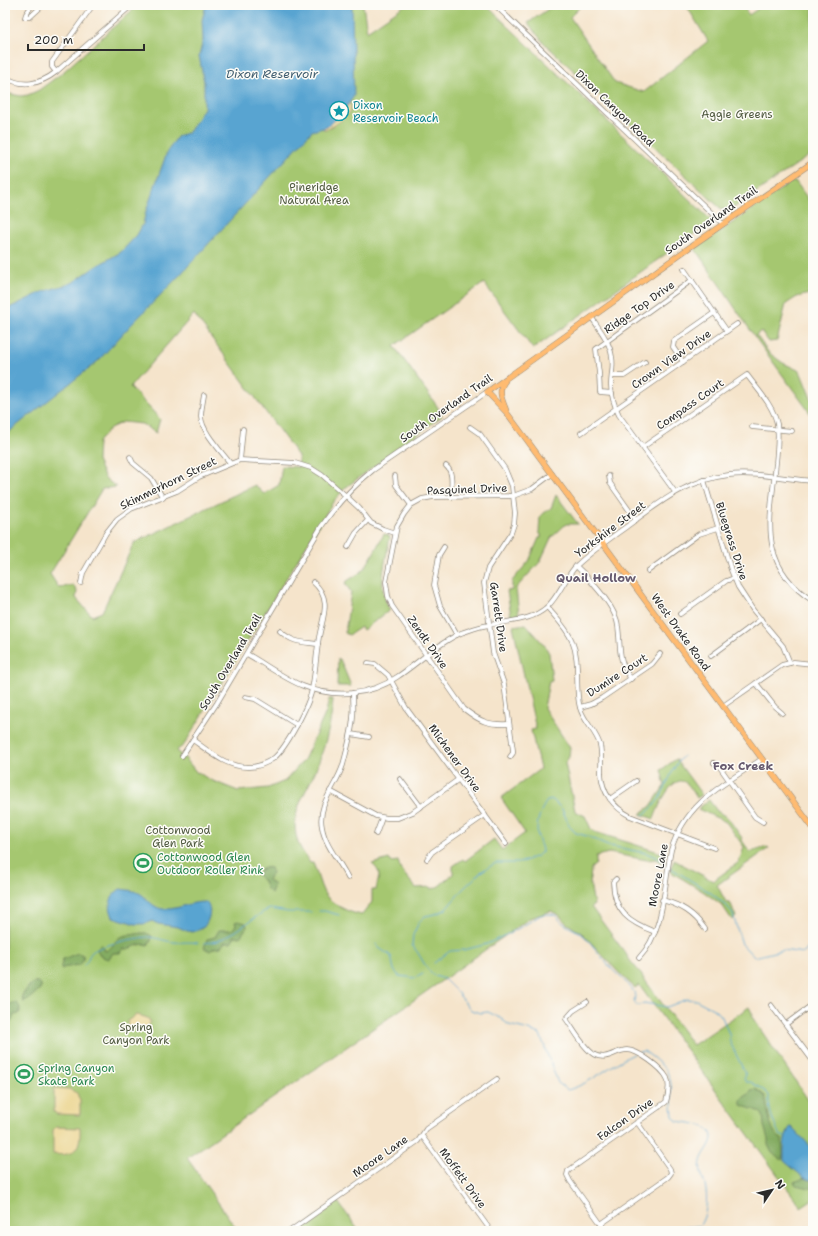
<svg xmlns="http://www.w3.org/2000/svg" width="818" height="1236" viewBox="0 0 818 1236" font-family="'Shantell Sans',sans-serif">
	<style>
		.green { fill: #a5c770; stroke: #68794e; fill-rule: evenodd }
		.forest { fill: #84ac62; stroke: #586c46 }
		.sand { fill: #eeda9e; stroke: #8c8264 }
		.water { fill: #59a4d1; stroke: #42687e }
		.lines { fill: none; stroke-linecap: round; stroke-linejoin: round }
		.stream { stroke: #59a4d1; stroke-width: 1 }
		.minor-casing { stroke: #90887b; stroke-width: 5.5 }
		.major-casing { stroke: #90887b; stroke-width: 6 }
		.minor { stroke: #fff; stroke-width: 4 }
		.major { stroke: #ffbb71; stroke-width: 5 }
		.labels { text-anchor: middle; stroke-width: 3; stroke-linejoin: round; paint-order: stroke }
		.culture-label { font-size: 11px; fill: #0d838f; stroke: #fdfcf7; text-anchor: start }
		.street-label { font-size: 11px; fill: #2b2b2b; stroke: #fdfcf7 }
		.park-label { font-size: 11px; fill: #505a40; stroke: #fdfcf7 }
		.leisure-label { font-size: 11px; fill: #27864d; stroke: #fdfcf7; text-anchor: start }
		.water-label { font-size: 12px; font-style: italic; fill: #3d5b6d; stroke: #fdfcf7 }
		.neighbourhood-label { font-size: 12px; font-weight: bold; fill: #675b6f; stroke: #fdfcf7 }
	</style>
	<rect width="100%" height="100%" fill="#fdfcf7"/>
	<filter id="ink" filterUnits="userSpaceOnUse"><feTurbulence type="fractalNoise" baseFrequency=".025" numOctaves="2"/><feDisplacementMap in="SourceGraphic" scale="8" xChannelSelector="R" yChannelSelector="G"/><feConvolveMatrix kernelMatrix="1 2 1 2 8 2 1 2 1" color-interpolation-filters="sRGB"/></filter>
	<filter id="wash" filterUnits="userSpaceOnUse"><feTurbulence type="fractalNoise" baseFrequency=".012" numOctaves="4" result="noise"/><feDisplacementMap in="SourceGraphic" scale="16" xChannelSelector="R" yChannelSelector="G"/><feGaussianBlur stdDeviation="0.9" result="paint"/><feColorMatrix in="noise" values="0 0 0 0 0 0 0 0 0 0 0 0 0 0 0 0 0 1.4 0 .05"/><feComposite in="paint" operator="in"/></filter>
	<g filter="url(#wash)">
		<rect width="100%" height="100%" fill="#f5e4cb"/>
		<g class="green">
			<path d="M138,5H363L367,31L405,5H486L712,221L533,349L484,283L394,346L437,406L442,416L345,488L333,502L184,745L176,751L186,759L197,773L198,772L208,779L238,791L268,788L285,781L304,760L326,712L329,699H333C332,722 325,745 317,767C308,791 289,811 297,839C299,848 306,856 310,863H313C317,872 319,883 324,893C331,904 349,913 362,915L372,902V890H376C378,877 383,873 372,864L389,859L391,862L398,861L401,870L416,888L431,887L432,889L439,886L453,874V866L463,859L465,861L494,839L502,850L525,833L501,798L540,769L531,730L536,729L513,626L526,624L545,646L549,653L552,680L549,681L544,708L570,748L569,757L565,763L575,811L585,816L591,829L595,832L665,854L664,864L661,863L657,859L647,860L609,853L596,856V864L591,868L590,883L594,905L591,907L626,954C631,964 639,969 644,979L693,1045L749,1007L753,1015L752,1017L813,1107V1199L801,1207L639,985L635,988L618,972L583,934L566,923L559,915L551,911L530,918L443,980L187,1158L238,1231H5V93L21,96L28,95L39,90L62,73ZM194,314L298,456L299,467L282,466L279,485L264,494L255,485L134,543L102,612L92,616L76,598L77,591L73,585L59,588L50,574L102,489L116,487L105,478L97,461L98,442L110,428L123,422L142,424L156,433L160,419L130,387Z"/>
			<path d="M554,5H582L570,17L615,83L644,92L708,41L686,5H742L749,15L763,5H813V153L729,211L720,208L543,42L528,23Z"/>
			<path d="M791,182H796L813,206V293L797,297L786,304L777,341L769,342L761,331L756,335L769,353L783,363L800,371L813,403V417L757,340L695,249Z"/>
			<path d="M556,495L578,524H566L551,538L540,562L516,588L519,615L511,616L507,591L512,590V581L529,561L539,538H541V534L539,533L540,516L551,508Z"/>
			<path d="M384,534L388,535L390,537C386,561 376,587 390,610L363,630L361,627L349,635L345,633L351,592L345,583C350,578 355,577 360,573C368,566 378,544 384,534Z"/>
			<path d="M338,659H340L351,686H337Z"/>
			<path d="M676,759L702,795L697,798C694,793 690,786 686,783C672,772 657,810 654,819L640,814L651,806L665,785L661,770Z"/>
			<path d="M709,800L717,811L728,818L742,838L741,839L750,852L767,847L769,848L717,885L726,902L731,904L736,917L732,920L722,905L704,892L671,872L674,860L713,881L739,862L744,847L726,822L698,809Z"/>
			<path d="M338,1202L359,1231H298Z"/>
		</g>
		<g class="forest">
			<path d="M264,867L270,868L272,872L268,880L274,885L271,893L266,888L264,881L258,876L259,872Z"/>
			<path d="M238,921L246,923L247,927L240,937L235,936L231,942H225L221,947L214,948L210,951L204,948L207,939L215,937L219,930H232L236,925L235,922Z"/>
			<path d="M141,933H146L152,936L151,941L148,945C138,942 132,950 123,949L120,953H113L109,959C103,958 99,956 97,949L100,944L103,946L105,951C113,949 113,942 119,938C126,934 133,935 141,933Z"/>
			<path d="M78,953L83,955C84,960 82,963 78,966L76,965C71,968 66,966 61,969V966L63,959Z"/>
			<path d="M36,982L40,983L41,988L29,999L26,1000L24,1002H23L22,995L29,986Z"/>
			<path d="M12,1003H17C20,1006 21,1010 19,1014L14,1015L12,1021L9,1023L5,1022V1008Z"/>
			<path d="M756,1089L765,1096C768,1107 769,1134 782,1139L783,1157L782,1160L772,1153L768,1145V1139L764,1126L763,1115C757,1109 749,1109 741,1105V1099L749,1094L751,1090Z"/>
			<path d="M805,1178L810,1180L813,1179V1189L796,1185L794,1182Z"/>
		</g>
		<g class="sand">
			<path d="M347,98C348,100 351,104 351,106C352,116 333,126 326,130L319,127Z"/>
			<path d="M136,1015L145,1017L149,1019L150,1022L146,1028L139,1030L128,1026L127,1021Z"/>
			<path d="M54,1088L69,1089L77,1093L80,1101V1115L56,1114L54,1111Z"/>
			<path d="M56,1127L80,1128C81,1149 74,1157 53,1154V1130Z"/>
		</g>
		<g class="water">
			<path d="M206,5H352L354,96L341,115L327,127L312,131L178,277L130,326L98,361L5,435V310L42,292L72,283L95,267L121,252L137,235L143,224L146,211L167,152L177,137L190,131L204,108V82L199,56L203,40L202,20Z"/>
			<path d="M120,889C127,890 134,890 141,894C148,899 154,909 164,909C178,910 191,901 206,902C213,909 209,920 204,927L193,932L187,931L178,927L158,924L152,921L144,924H135L113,917C108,906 109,897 120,889Z"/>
			<path d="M791,1126L813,1149V1179L810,1180L803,1177L784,1161C784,1148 783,1136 791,1126Z"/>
		</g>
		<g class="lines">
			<g class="stream">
				<path d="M643,815C666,801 666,774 683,756"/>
				<path d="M669,867L711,893L726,905L732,912L742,944L754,957L782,950L804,953L813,942"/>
				<path d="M319,911H325L339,915"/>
				<path d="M204,943L218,941L236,931L263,912L270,909L288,912H311"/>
				<path d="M376,944L379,948L391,956L394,970L399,976L415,978L423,974"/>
				<path d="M434,963L450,951L464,950L487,944L514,931L541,915L551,914L557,916C563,927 575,928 584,936C593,945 601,957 610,967C617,975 629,983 634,992C635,995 635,998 634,1001L636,1005H639L644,1003L667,1007L687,999L696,1000L717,1011L722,1017L729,1034L730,1042L746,1075L744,1079L746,1082H751C757,1087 764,1089 769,1095C768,1108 773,1123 780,1135L785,1137"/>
				<path d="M84,965C89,960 88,956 92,952C100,945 139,937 149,937C158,938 165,941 173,942C182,943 190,941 198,943"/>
				<path d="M639,1052L644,1051C678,1075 669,1079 673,1116L677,1121C686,1123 706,1123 711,1133C715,1141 705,1151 702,1158C698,1168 702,1175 705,1185C708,1197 707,1217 699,1226L673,1228L666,1231"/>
				<path d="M634,1054C611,1064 592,1083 568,1090L558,1083L540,1034L525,1029L509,1025L500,1018L488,1012L480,1013L471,1010L457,992L444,979L435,976L428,970L418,953L412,945L413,935L419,922L425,916L435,914L445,910L463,889L482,871L496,863H519L537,856L542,852C542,846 539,843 538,837C535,825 540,810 547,801L553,800L562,809L570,827L576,833L587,836L610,846L646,853L656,857L667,865"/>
				<path d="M482,1231H483"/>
			</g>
		</g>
	</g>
	<g filter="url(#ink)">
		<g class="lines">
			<g class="minor-casing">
				<g id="minor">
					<path d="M32,5L26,14L25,17H30L43,5"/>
					<path d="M495,5L723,224"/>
					<path d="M56,72L52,67V62L93,5"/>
					<path d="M5,77C22,88 41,84 56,72L132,5"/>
					<path d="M684,269L727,331"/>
					<path d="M592,318C600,330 610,342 612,357C614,366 611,375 611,385C611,396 614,405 619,415L675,492"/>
					<path d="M683,362L673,347L674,341L714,313"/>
					<path d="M612,376H624L645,362"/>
					<path d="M612,393L600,392L599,373L596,349L692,280"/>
					<path d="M204,395C203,402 201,410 201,417C202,432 222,452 230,463"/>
					<path d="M470,427L480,434L505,469L512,486L515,513L514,524L511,533L488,568L484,583L493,653L504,684L513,750V753L510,757"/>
					<path d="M752,427L792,431"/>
					<path d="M581,433L737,324"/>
					<path d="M643,447L747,375C758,390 773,405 777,424C779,437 777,450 776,463C770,520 757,565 813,601"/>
					<path d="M130,457L133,463L151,478L163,498"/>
					<path d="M240,460L243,429"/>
					<path d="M446,466C454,472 451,487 451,497"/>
					<path d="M395,476L396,485L411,505"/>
					<path d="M609,476L610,483L636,520"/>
					<path d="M704,480L731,570L738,587L753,610L783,646L790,663"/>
					<path d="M348,547L356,533L368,520"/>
					<path d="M444,547L439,555L434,585L440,606L457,635"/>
					<path d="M576,566C590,579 616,607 618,626C621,648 617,659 631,679"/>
					<path d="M648,571L699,534L718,528"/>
					<path d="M81,583L83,573L106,533L117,519L131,509L177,491L199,477L240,460L295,463L311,468L322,475L345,495L359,508L371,523L383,529L395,533"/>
					<path d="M547,607C556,618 567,628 572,641C581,662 574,686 580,708C584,722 596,731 600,745C602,754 601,764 601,773C602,792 613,807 630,816L714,848"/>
					<path d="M680,614L726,581L734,578"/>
					<path d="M280,631C293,643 301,642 318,644"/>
					<path d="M247,654C265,664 283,678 303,686C333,698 370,696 397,677C417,664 438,643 461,633C470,630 479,626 489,625C510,620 530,622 547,607C560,595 565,577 577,565C592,551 609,539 626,527C659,503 686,480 729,475C755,472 786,479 813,481"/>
					<path d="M711,656L761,619"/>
					<path d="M368,663L375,664L388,675L406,708L506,844"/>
					<path d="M756,683L775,707L782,713"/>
					<path d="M245,697L255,699L297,725"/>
					<path d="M723,706L782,665L794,662L813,664"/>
					<path d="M580,707L591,704L602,698L652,664L660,654"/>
					<path d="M509,724C488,725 481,722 464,709L392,606L388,596L386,582L397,526L404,514L411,505L422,499L433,497L513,496L532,489L552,474"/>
					<path d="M351,734L369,737"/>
					<path d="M193,740C210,752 228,768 249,767C258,767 267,763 274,758C287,747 309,705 312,689C315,674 316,659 318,644C320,621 335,601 313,582"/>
					<path d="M812,755H813"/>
					<path d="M182,756L217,703L321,527C336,505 352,487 373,470L487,392"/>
					<path d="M714,763L719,766L755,817L763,822"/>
					<path d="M400,779L421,807"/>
					<path d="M330,791L376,816L387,818H398L413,812L459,779"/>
					<path d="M610,799L636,781"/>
					<path d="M376,834L382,818"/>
					<path d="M427,859L432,852L485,815"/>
					<path d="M348,878C340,861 325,846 322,827C317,804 337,785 343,765C347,749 352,733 353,717C354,709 353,701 353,693"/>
					<path d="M616,879L613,882C614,912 629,922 655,932"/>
					<path d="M662,900C681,905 694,913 705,929"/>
					<path d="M639,958C665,931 664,884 671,850C686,802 723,785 762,759"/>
					<path d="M587,1002L573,1011L566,1019C574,1030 584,1049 595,1055C607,1061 616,1050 627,1050C638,1050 662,1068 667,1078C670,1085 668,1095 666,1102L568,1171L567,1175L570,1181L606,1231"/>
					<path d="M771,1005L813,1061"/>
					<path d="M786,1024L813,1004"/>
					<path d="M422,1136L491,1231"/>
					<path d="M601,1224L668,1177L671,1173L670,1169L637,1122"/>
					<path d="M290,1231L418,1141L426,1129L497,1079"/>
				</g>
			</g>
			<g class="major-casing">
				<g id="major">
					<path d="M813,162L690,247L487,392L507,413L813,828"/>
					<path d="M505,381C497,391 502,399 506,410"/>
				</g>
			</g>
			<use href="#minor" class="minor"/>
			<use href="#major" class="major"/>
		</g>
	</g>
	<defs>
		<g id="sight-ring" transform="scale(1)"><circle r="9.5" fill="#fdfcf7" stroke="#0f9aa8" stroke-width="1.5"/><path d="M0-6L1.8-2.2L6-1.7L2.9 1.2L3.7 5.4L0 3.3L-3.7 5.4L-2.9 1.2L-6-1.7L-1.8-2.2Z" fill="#0f9aa8"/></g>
		<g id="stadium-ring" transform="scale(1)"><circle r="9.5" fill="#fdfcf7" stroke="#2e9e5b" stroke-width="1.5"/><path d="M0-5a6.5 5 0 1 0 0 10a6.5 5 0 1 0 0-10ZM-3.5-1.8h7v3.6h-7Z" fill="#2e9e5b"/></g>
	</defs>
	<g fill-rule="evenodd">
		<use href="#sight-ring" x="339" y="111"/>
		<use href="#stadium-ring" x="143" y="863"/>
		<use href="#stadium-ring" x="24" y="1074"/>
	</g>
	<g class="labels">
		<g class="culture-label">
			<text x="353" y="109">Dixon<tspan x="353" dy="13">Reservoir Beach</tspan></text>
		</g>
		<g class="street-label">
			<text transform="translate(615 108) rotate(44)" y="4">Dixon Canyon Road</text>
			<text transform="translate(711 220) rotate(-35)" y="4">South Overland Trail</text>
			<text transform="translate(639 307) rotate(-35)" y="4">Ridge Top Drive</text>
			<text transform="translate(671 359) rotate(-35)" y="4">Crown View Drive</text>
			<text transform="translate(690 404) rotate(-35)" y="4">Compass Court</text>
			<text transform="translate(446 408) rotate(-35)" y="4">South Overland Trail</text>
			<text transform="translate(168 483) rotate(-26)" y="4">Skimmerhorn Street</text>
			<text transform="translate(467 489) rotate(-2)" y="4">Pasquinel Drive</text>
			<text transform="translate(610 529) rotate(-37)" y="4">Yorkshire Street</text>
			<text transform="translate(732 541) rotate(72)" y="4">Bluegrass Drive</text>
			<text transform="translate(499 617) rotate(82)" y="4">Garrett Drive</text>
			<text transform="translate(681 632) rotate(54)" y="4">West Drake Road</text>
			<text transform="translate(428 642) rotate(55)" y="4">Zendt Drive</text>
			<text transform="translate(230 662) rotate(-59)" y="4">South Overland Trail</text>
			<text transform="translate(617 675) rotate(-33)" y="4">Dumire Court</text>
			<text transform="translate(455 758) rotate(54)" y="4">Michener Drive</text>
			<text transform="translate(658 875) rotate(-79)" y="4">Moore Lane</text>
			<text transform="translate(625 1119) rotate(-35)" y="4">Falcon Drive</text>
			<text transform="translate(380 1156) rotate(-35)" y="4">Moore Lane</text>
			<text transform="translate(463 1178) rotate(54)" y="4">Moffett Drive</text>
		</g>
		<g class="park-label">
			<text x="737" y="118">Aggie Greens</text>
			<text x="314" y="191">Pineridge<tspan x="314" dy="13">Natural Area</tspan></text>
			<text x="178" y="834">Cottonwood<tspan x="178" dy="13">Glen Park</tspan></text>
			<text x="136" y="1031">Spring<tspan x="136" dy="13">Canyon Park</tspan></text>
		</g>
		<g class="leisure-label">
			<text x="157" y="861">Cottonwood Glen<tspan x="157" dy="13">Outdoor Roller Rink</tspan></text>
			<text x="38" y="1072">Spring Canyon<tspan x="38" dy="13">Skate Park</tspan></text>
		</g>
		<g class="water-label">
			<text x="272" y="78">Dixon Reservoir</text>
		</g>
		<g class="neighbourhood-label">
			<text x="596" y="582">Quail Hollow</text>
			<text x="743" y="770">Fox Creek</text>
		</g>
	</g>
	<rect width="818" height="1236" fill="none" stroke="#fdfcf7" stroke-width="20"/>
	<g transform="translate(772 1190) rotate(55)" stroke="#fdfcf7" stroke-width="3" paint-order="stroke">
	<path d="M0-3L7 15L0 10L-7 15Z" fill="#2b2b2b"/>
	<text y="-6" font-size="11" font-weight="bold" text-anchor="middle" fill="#2b2b2b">N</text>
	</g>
	<path d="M28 44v6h116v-6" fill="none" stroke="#2b2b2b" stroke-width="2"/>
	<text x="34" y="44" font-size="12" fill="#2b2b2b" stroke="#fdfcf7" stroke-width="3" paint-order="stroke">200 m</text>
</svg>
